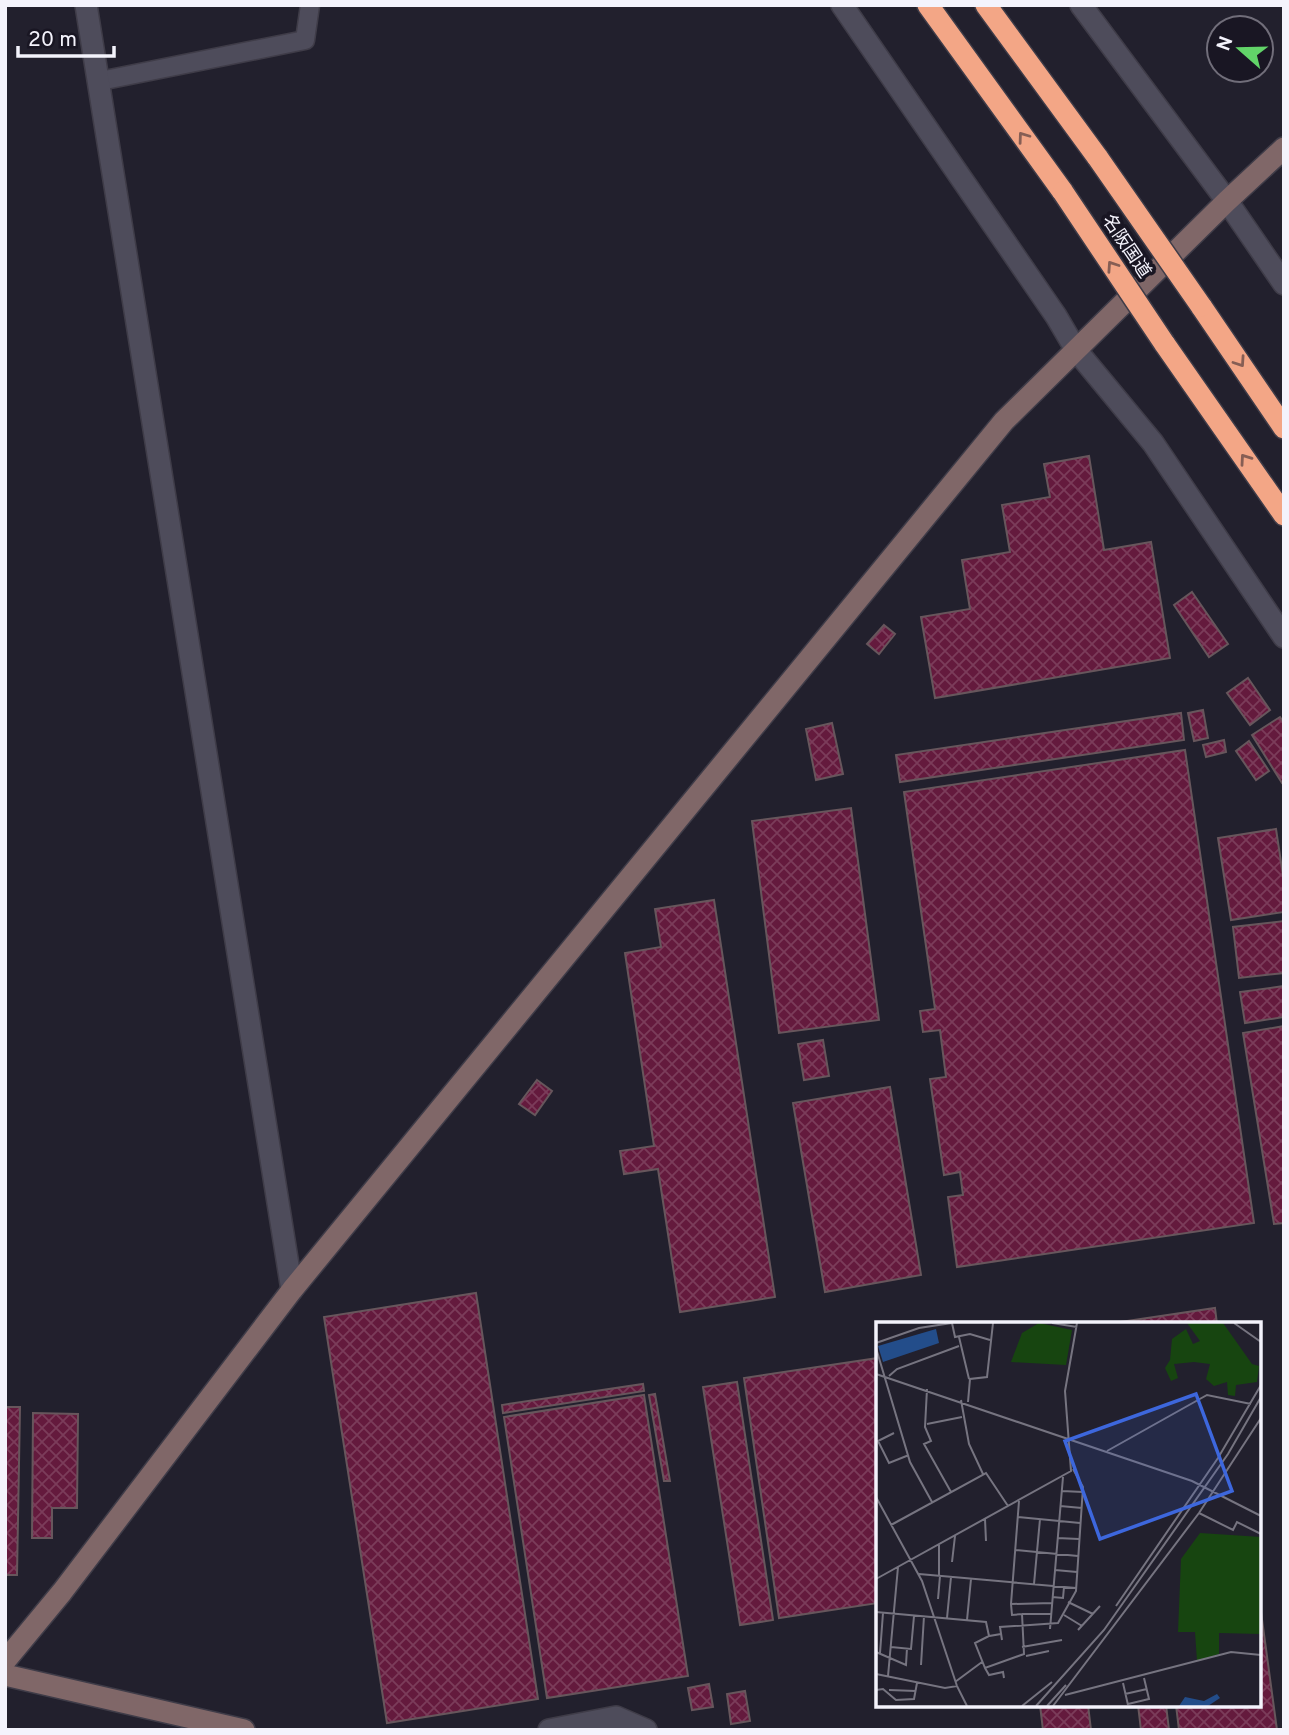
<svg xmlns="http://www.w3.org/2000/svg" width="1289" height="1735" viewBox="0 0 1289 1735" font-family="Overpass,'Noto Sans JP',sans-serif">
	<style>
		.building { fill: url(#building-cross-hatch); stroke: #67565c; stroke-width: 2 }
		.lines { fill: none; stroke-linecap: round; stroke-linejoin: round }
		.lane-casing { stroke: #3f3c48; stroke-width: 21 }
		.street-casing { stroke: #3f3c48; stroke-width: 24 }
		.secondary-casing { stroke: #3f3c48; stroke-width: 24 }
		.highway-casing { stroke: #3f3c48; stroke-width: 24 }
		.lane { stroke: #4e4c5b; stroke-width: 18 }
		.street { stroke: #4e4c5b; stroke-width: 21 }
		.secondary { stroke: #806768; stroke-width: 21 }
		.highway { stroke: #f3a686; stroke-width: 21 }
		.highway-bridge-casing { stroke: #3f3c48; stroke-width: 24; stroke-linecap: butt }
		.highway-bridge { stroke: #f3a686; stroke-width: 21 }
		.oneway { stroke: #865e54 }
		.labels { text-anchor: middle; stroke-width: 7; stroke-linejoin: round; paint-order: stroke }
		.street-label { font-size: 18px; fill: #f4f3fc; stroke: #191623 }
		.inset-road { fill: none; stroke: #767480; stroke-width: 2 }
		.view { fill: #3d67dd; fill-opacity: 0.15; stroke: #3d67dd; stroke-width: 3.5 }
		.inset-edge { fill: none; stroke: #f4f3fc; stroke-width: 3.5 }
	</style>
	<defs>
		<pattern id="building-cross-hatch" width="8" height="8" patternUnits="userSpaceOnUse" patternTransform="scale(1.75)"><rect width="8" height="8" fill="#641a3d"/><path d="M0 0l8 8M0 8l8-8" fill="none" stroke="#7b3c5a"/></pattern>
	</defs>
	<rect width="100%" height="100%" fill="#22202d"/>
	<g class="building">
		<path d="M1089,456L1104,550L1151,542L1170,658L935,698L921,617L970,609L962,560L1010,552L1002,505L1050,497L1044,464Z"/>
		<path d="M1192,592L1228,644L1209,657L1174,605Z"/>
		<path d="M884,625L895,634L879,654L867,644Z"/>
		<path d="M1248,678L1270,710L1250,725L1227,693Z"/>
		<path d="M1203,710L1208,738L1194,741L1188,713Z"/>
		<path d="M1181,713L1184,740L900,782L896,755Z"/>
		<path d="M1280,717L1284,723V782L1282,783L1252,735Z"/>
		<path d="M832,723L843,774L816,780L806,729Z"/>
		<path d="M1224,740L1226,752L1206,757L1203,745Z"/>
		<path d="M1249,741L1269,771L1256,780L1236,751Z"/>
		<path d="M1185,750L1254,1223L957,1267L948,1197L963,1195L960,1172L944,1175L930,1079L946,1077L940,1030L923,1032L920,1011L935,1009L904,792Z"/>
		<path d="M851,808L879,1020L779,1033L752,821Z"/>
		<path d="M1276,829L1284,882V912L1231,920L1218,838Z"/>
		<path d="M714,900L775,1297L680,1312L658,1169L624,1174L620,1151L654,1146L625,953L661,947L655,909Z"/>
		<path d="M1284,921V973L1239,978L1233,927Z"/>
		<path d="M1284,986V1017L1245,1023L1240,992Z"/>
		<path d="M1284,1026V1223L1274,1224L1243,1033Z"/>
		<path d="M823,1040L829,1076L804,1080L798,1044Z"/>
		<path d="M537,1080L552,1091L535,1115L519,1104Z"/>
		<path d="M890,1087L921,1275L825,1292L793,1103Z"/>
		<path d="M476,1293L538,1699L387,1723L324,1317Z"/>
		<path d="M1215,1308L1217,1324H1107Z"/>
		<path d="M878,1358V1603L779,1618L744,1378Z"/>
		<path d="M737,1382L773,1620L740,1625L703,1387Z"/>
		<path d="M643,1384L644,1391L503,1413L502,1405Z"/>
		<path d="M655,1394L670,1481H664L649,1395Z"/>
		<path d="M644,1395L688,1676L547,1698L504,1417Z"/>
		<path d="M5,1407H20L17,1575H5Z"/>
		<path d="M33,1413L78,1414L77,1508H52V1538H32Z"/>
		<path d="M1259,1612H1261L1277,1730H1179L1176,1705H1259Z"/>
		<path d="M709,1684L713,1707L692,1710L688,1688Z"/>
		<path d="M745,1691L750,1721L731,1724L727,1694Z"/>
		<path d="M1040,1705H1088L1091,1730H1043Z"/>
		<path d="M1138,1705H1166L1169,1730H1141Z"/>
	</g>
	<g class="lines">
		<g class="lane-casing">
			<path id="lane" d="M100,81L305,40L310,5"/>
		</g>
		<g class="street-casing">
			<g id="street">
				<path d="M86,5L292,1290"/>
				<path d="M842,5L1056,316L1076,350L1153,443L1284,637"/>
				<path d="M1081,5L1227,201L1284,284"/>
				<path d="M549,1730L616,1717L646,1730"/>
			</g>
		</g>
		<g class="secondary-casing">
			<g id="secondary">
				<path d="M5,1661L62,1592L292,1290L1004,421L1227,201L1284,148"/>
				<path d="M5,1675L244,1730"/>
			</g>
		</g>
		<g class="highway-casing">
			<g id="highway">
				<path d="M928,5L1063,192"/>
				<path d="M986,5L1098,158"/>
				<path d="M1201,306L1284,428"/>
				<path d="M1164,343L1284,515"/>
			</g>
		</g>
		<use href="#lane" class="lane"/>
		<use href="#street" class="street"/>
		<use href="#secondary" class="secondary"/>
		<use href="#highway" class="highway"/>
		<g class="highway-bridge-casing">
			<g id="highway-bridge">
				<path d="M1098,158L1201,306"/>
				<path d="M1063,192L1164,343"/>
			</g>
		</g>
		<use href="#highway-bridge" class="highway-bridge"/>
	</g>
	<defs><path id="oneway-chevron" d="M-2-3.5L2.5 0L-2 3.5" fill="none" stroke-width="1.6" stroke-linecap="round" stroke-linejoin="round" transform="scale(1.75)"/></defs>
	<g class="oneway">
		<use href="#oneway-chevron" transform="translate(1023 137) rotate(-126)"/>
		<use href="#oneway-chevron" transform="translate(1112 266) rotate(-124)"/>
		<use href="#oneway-chevron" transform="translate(1240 362) rotate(56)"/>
		<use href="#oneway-chevron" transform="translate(1245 459) rotate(-125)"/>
	</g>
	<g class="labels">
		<g class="street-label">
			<text transform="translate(1127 246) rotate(56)" y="6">名阪国道</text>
		</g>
	</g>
	<g transform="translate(876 1322)">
		<rect width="385" height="385" fill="#22202d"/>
		<path d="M324,211L385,215V312L343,311V332L321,339L319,310H302L305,237Z" fill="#174510"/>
		<path d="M311,1H347L376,42L383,44L381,60L360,63L359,74L352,73L351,60L338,64L330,57L334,42L318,40L298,42L302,56L295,59L289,46L294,38L296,17L310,7L317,22L324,19Z" fill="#174510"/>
		<path d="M163,1L196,8L190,43L135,40L146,11Z" fill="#174510"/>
		<path d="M60,7L63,21L7,40L2,24ZM341,372L344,376L332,384H303L309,375L328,379Z" fill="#234d8a"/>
		<path class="inset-road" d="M176,1L201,5M358,1L385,20M83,15L93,57M0,21L43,6L76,1L79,15L94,12L114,18M0,26L34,140L56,180M0,52L316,159L385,194M13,54L21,47L83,24M51,67L49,105L55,119L48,122L75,170M85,78L93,122L107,152M92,80L94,57L111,55L117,1M51,102L86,95M18,111L2,119L13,141L33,133M231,129L331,73L375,82M186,169L207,170M0,175L46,259L81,364M184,184L206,186M323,191L357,208L361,200L385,212M142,195L204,201M109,197L110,219M15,203L110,151L132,184M181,216L203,217M139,228L202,234M76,240L79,214M179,248L201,250M43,252L200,266M63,253V223M0,257L195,149L189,69L201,1M158,262L164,197M176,275L187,276L188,265M62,277L64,254M192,280L217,292M135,282L176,281M240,284L342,136L385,63M0,290L110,300L113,314L125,312M146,292H175M188,293L206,304M71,296L75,255M91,298L95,257M174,307L187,155M202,308L224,284M113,314L99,321L109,346L148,332L146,292L136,293L135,282L143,179M126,318L124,305L182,301L200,269L207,165L197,147M15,325L35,327L38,294M146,325L186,318M0,330L30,343L31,326M4,331L7,291M150,334L173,329M45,343L48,294M109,346L113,353L127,350L128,356M0,352L69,366L81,364L91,384M12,354L22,245M79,360L106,340M247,361L252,383M0,368L7,367L20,378L38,377L41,361M13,368L40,369M249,372L271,367M189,373L355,330L385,333M252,382L273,377L268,356M146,384L176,360M160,384L228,308L352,132L385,75M171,384L190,363M177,384L323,191L385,96"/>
		<path class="view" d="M320,72L356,169L224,217L189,119Z"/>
		<rect width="385" height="385" class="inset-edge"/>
	</g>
	<rect width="1289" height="1735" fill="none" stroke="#f4f3fc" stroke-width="14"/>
	<g transform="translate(1240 49) rotate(290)"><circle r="33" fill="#191623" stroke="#716e7a" stroke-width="2"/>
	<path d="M0-5L12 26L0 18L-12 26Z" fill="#62d469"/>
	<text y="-10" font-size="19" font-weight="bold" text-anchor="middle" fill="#f4f3fc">N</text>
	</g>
	<path d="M18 46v10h96v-10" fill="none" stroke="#f4f3fc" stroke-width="3.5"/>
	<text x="28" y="46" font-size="21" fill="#f4f3fc" stroke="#191623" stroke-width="5" paint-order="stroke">20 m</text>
</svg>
